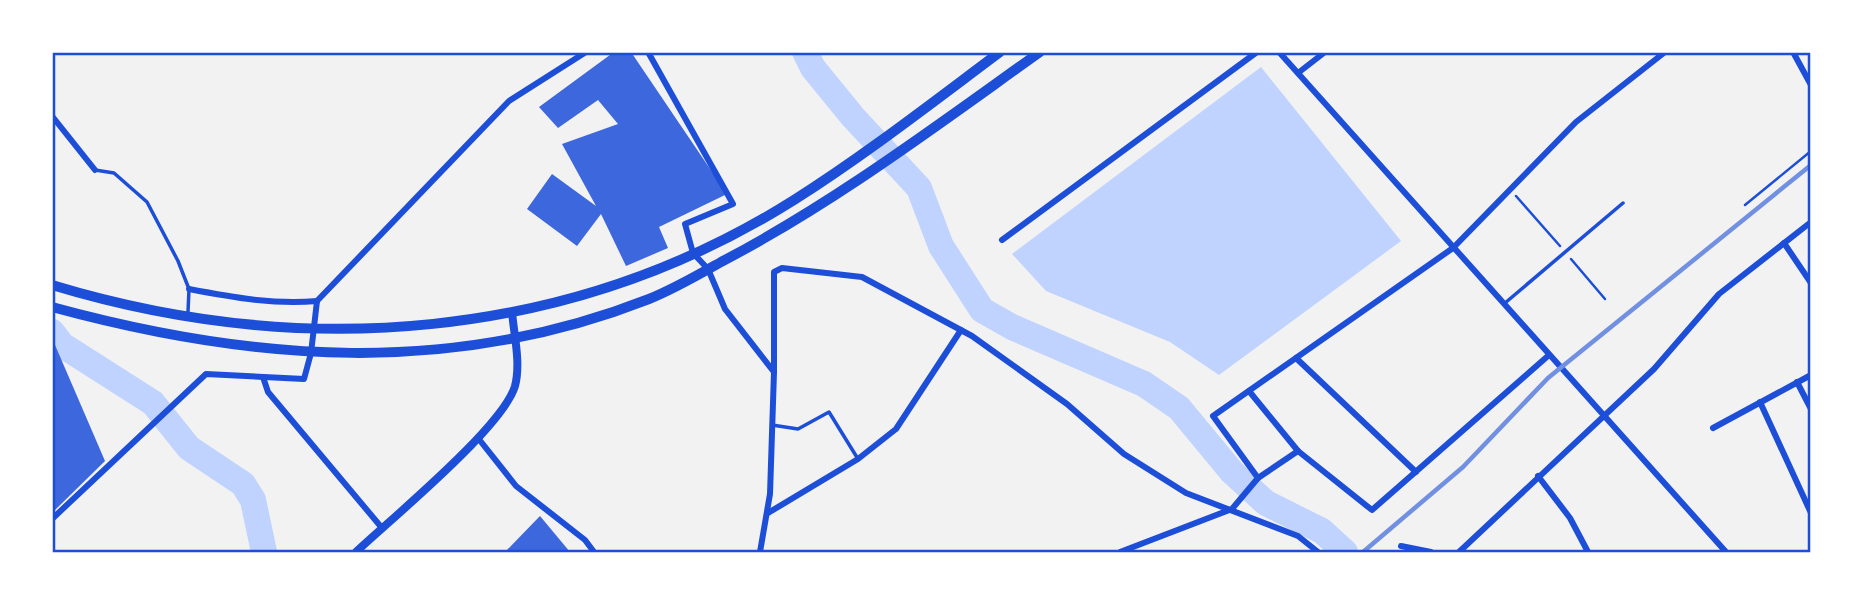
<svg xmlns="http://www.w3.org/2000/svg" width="1863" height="605" viewBox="0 0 1863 605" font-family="Arial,sans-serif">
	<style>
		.water { fill: #bfd3fe }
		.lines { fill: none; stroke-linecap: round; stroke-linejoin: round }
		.river { stroke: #bfd3fe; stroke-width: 26 }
		.building { fill: #3d67dc }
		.path { stroke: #1d4ed8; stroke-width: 2.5 }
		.service { stroke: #1d4ed8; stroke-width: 3.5 }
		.minor { stroke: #1d4ed8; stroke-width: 6 }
		.tertiary { stroke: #1d4ed8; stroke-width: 8 }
		.trunk { stroke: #1d4ed8; stroke-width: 10 }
		.rail { stroke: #7290e2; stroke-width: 4.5 }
		.neatline { fill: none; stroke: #1d4ed8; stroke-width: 2.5 }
	</style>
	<rect width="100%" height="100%" fill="#f2f2f2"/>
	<path class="water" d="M1261,67L1401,241L1219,375L1170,342L1046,291L1012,254Z"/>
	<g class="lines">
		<g class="river">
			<path d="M805,52L813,68L853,117L919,188L941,246L982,310L1012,327L1144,384L1179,408L1232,472L1266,503L1322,531L1345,552"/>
			<path d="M52,332L62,345L153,403L189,448L243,484L253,500L264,552"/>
		</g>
	</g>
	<g class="building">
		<path d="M614,52H631L727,194L659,227L668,248L626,266L601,214L577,246L527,209L552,174L596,206L562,144L618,124L598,100L558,128L539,107Z"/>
		<path d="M52,338L105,461L52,513Z"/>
		<path d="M540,516L570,552H505Z"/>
	</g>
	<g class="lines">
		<g class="path">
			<path d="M1516,196L1560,246"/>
			<path d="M1745,205L1811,151"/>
			<path d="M1571,259L1605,299"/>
		</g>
		<g class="service">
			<path d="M95,170L114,173L147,202L178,261L189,289L188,312"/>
			<path d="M1505,303L1623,203"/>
			<path d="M772,425L798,429L829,412L858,459"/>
		</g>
		<g class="minor">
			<path d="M648,52L733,204L685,224L693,253L708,269L725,309L774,372L770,494L760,552"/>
			<path d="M1279,52L1726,552"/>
			<path d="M1793,52L1811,85"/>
			<path d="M1298,73L1325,52"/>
			<path d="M52,116L95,170"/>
			<path d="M1002,240L1257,52"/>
			<path d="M1784,243L1811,283"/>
			<path d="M189,289C231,297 274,305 317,301"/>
			<path d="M1296,358L1416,472"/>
			<path d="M774,372V272L782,268L862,277L972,336L1067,404L1124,454L1186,493L1298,536L1318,552"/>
			<path d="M263,377L268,392L382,528"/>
			<path d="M1797,382L1811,409"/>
			<path d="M1249,391L1298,451L1372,510L1549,355"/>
			<path d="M1760,402L1811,513"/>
			<path d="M1713,428L1811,375"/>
			<path d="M478,438L516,486L585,540L594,552"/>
			<path d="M1538,476L1570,518L1588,552"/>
			<path d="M1258,478L1298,451"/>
			<path d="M768,513L858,459L896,429L961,330"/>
			<path d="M52,519L206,374L304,379L311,353L317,301L509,101L586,52"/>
			<path d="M1401,546L1431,552"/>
			<path d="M1120,552L1232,509L1258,478L1213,416L1453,248L1576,122L1665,52"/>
			<path d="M1459,552L1654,369L1719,294L1811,222"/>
		</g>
		<path class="tertiary" d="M356,552C391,519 503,427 515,386C521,363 514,335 512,312"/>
		<g class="trunk">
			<path d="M52,285C303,361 570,341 794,200C865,155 933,102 1000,52"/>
			<path d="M52,307C254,362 450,377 649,299C674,289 698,275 721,262C834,203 936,126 1040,52"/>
		</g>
		<path class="rail" d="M1363,552L1463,467L1548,378L1811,165"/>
	</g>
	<rect width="1863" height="605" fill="none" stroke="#ffffff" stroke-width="108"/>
	<rect x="54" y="54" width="1755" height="497" class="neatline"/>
</svg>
